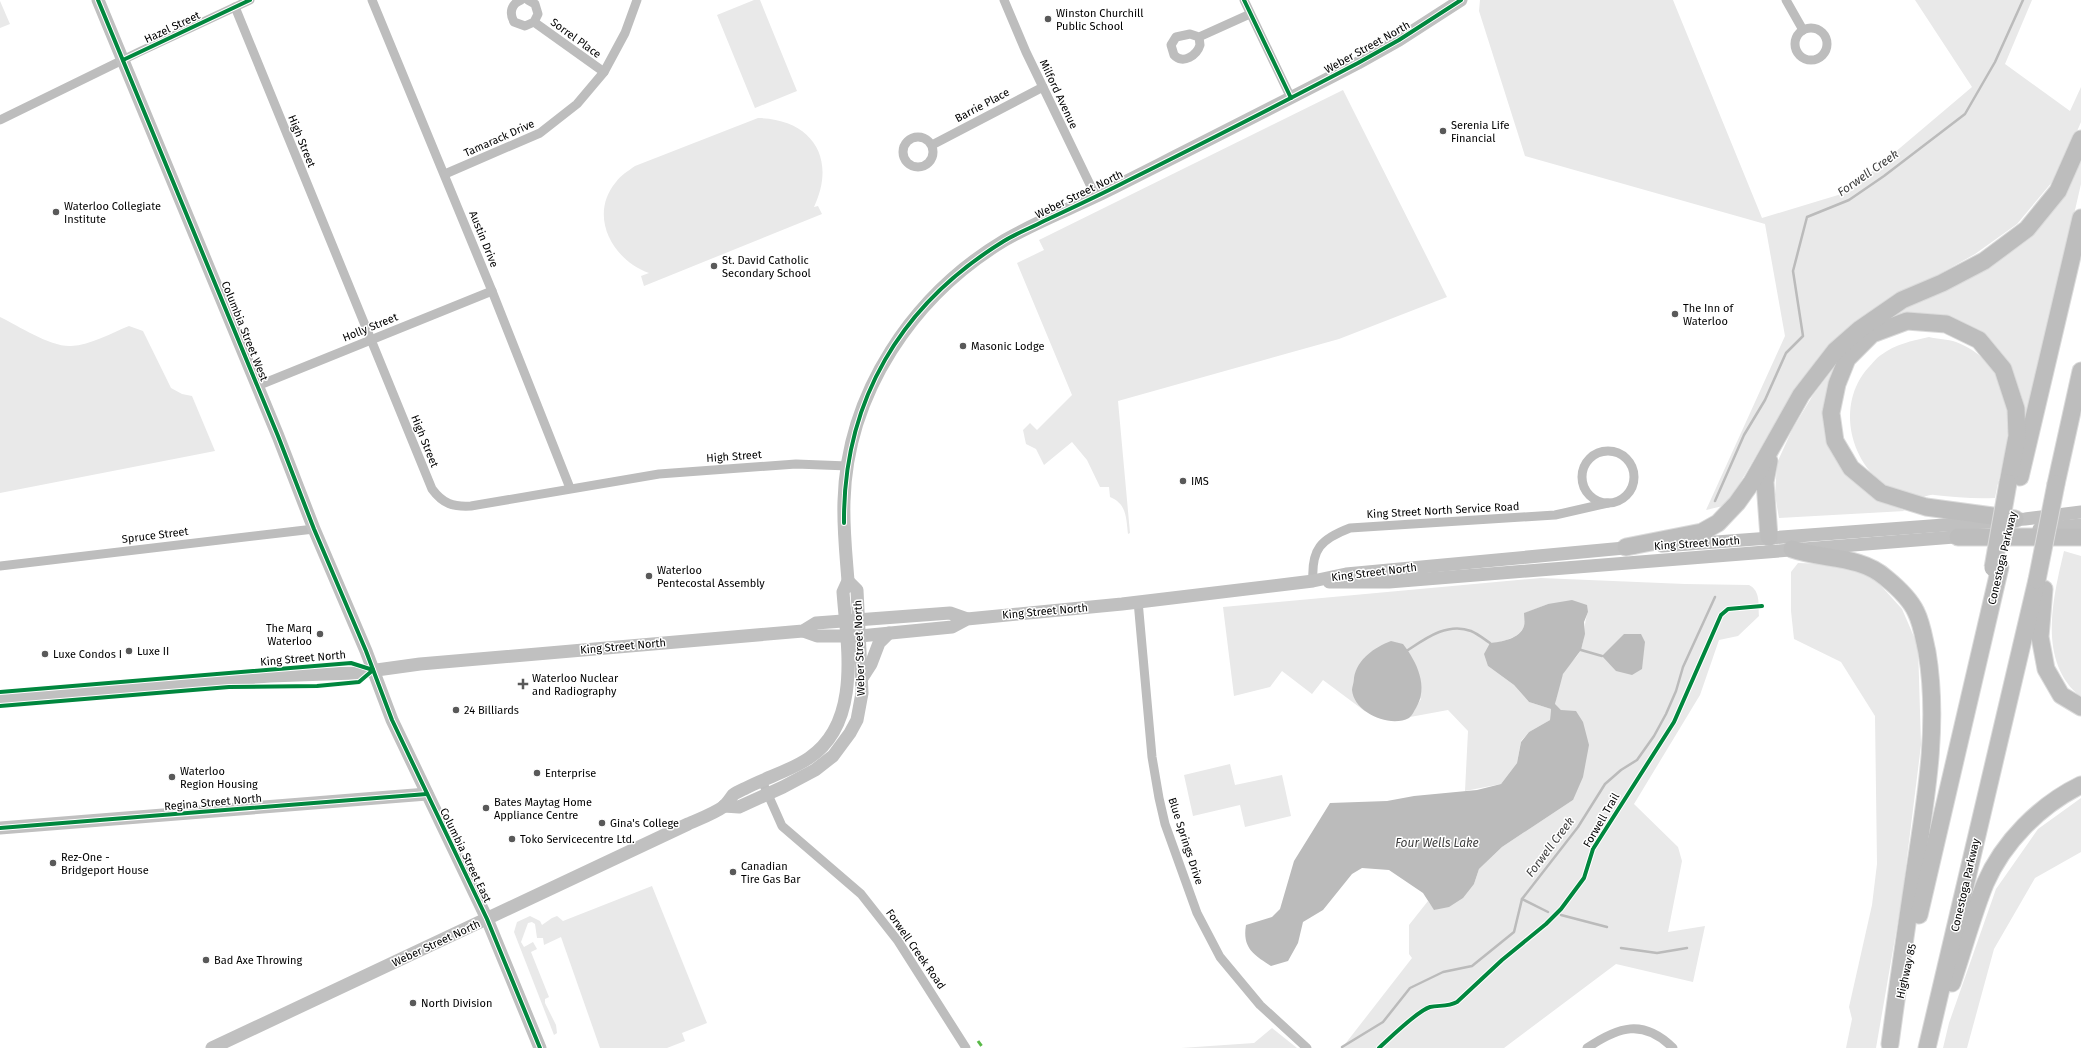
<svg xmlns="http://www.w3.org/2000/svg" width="2081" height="1048" viewBox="0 0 2081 1048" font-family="'Fira Sans',sans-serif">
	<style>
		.green { fill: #e9e9e9 }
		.water { fill: #bbb }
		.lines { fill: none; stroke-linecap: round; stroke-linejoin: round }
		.stream { stroke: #bbb; stroke-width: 2.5 }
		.highway-casing { stroke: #dbdbdb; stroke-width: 19 }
		.street { stroke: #bdbdbd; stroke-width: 9 }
		.secondary { stroke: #c0c0c0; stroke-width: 13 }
		.highway { stroke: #bdbdbd; stroke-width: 17 }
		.highway-bridge-casing { stroke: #dbdbdb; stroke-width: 19; stroke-linecap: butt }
		.highway-bridge { stroke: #bdbdbd; stroke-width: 17 }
		.quiet { stroke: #58b947; stroke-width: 3; stroke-dasharray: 6 3; stroke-linecap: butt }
		.cycleway-casing { stroke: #fff; stroke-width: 6 }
		.cycleway { stroke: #00873e; stroke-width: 4 }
		.poi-dot { fill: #595959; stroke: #fff; stroke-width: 1.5 }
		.labels { text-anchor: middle; stroke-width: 3; stroke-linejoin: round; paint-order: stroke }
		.poi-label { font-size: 11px; fill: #000; stroke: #fff; text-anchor: start }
		.street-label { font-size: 11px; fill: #000; stroke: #fff }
		.water-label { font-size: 12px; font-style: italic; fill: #3f3f3f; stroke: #fff }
	</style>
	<rect width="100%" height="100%" fill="#fff"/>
	<g class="green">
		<path d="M754,0H760L797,91L755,108L717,15Z"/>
		<path d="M1480,0H1673L1762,218L1848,192L1972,87L1915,0H2032L2005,64L2070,111L2081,87V122L2058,175L2017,224L1975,254L1875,310L1835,340L1798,384L1727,505L1706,510L1785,336L1765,224L1525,156L1479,11Z"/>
		<path d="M0,1L10,24L0,28Z"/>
		<path d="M1343,90L1447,297L1339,339L1118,401L1130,533L1128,534C1126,518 1127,504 1110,497L1109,487H1100L1087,460L1072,442L1044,465L1036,449L1026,444L1023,430L1030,423L1037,430L1072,395L1017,263L1044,250L1039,240Z"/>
		<path d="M758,118C812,119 837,158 814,207L818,206L822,214L644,286L641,276L649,273C612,260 588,215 616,182C621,175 628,171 635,166Z"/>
		<path d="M2081,149V184L2027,418L2022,416L2014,374L1995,348L1975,331L1874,325L1991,263Z"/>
		<path d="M0,317C19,326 50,347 71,346C91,345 111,333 129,326L143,331L171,388L182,394L192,396L215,451L0,493Z"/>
		<path d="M1929,337C1937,339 1948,339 1956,342C1978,350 2004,373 2008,398C2013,430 2001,467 1995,498C1973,499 1955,497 1934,495C1929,494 1924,498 1919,498C1913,498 1899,493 1893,490C1850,467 1835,405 1868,368C1872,364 1876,358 1881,355C1896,344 1911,341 1929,337Z"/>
		<path d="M1845,353L1831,446L1864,490L1905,511L1779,518L1775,495L1777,463L1792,430L1813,395Z"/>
		<path d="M2064,551L2081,556V697C2037,662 2053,598 2064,551Z"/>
		<path d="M1798,563L1829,564L1847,567L1873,577L1902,609L1918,646L1921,745L1902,898L1876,1048H1846L1852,1019L1849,1007L1872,905L1877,864L1875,716L1841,662L1794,639L1791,611V572Z"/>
		<path d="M1541,578L1685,584L1749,585C1761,591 1758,605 1759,616L1738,636L1719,640L1700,695L1634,804L1678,847L1682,861L1668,932L1705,926L1693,982L1616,964L1504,1048H1342L1412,958L1409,954V925L1428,901L1435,910L1474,884L1479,869L1502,847L1573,800L1561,710L1555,705C1556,699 1560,679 1563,674C1566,665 1578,658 1581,649C1586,636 1583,624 1588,612L1548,604L1525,613C1524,617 1525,622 1524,626C1521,636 1509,639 1500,642L1488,666L1514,685L1529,702L1551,709L1550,720L1529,732L1521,741L1517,763L1501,784L1465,791L1468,731L1448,710L1410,717L1421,699L1365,657C1352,680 1347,692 1366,712L1323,680L1312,694L1282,671L1270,687L1234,696L1223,607Z"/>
		<path d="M1230,764L1235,785L1282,775L1291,816L1245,827L1240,805L1193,816L1184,775Z"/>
		<path d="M2081,798V852L2035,878L1994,949L1967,1048H1943L1949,1023L1996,889L2038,829Z"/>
		<path d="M652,886L707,1023L682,1033L685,1041L667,1048H600L561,937L544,945L543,938H537L535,924L532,922L528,923L521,942L524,947L533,942L537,949L531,952L549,997L545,999V1003L556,1025L557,1033L554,1035L514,932L517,922L530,916L540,921L542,925L552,918L557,916L563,921Z"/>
		<path d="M1272,1028L1297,1048H1181L1254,1043Z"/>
	</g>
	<g class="water">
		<path d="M1572,600L1587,605L1588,612L1584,622L1585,634L1581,650L1563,674L1555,704L1561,710L1576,711L1583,722L1589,745L1583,777L1573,800L1502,847L1479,869L1474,884L1463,898L1449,907L1434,910L1423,893L1389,870L1362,868L1352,874L1323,910L1303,922L1298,943L1288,961L1271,966C1254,955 1242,948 1246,925L1272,917L1280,909L1294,861L1330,803L1387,801L1414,796L1477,790L1501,784L1517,763L1521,742L1529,732L1550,720L1551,709L1529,702L1514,685L1488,666L1484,654L1490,643C1501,642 1520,639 1524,626C1525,622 1524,617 1524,613L1548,604Z"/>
		<path d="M1624,634H1641L1645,642L1642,669L1632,675L1616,671L1602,656Z"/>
		<path d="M1391,641L1403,644C1417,662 1429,687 1416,708C1414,711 1412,716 1409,718C1390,728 1354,713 1352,690C1352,687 1354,682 1354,678C1357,659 1375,647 1391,641Z"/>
	</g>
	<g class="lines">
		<g class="stream">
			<path d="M1715,501L1744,435L1765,400L1786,353L1803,336L1793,271L1807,217L1849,200L1884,176L1965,114L1995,62L2023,0"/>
			<path d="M1408,650C1426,638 1448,622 1471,631C1478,634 1484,639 1490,643"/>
			<path d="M1581,650L1602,656"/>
			<path d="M1522,899L1548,912"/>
			<path d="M1561,915L1607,927"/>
			<path d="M1621,948L1657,953L1687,948"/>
			<path d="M1342,1047L1383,1022L1410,988L1443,972L1472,966L1514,932L1522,899L1578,827L1605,784L1621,770L1637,760L1654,736L1666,714L1676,691L1683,667L1715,597"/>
		</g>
		<g class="highway-casing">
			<g id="highway">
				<path d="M1769,461L1765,482L1769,537"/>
				<path d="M2020,477L2081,218"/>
				<path d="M2008,483L2017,436L2016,409L2003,369L1979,340L1946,324L1907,321L1872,334L1847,359L1837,384L1831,413L1835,441L1851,468L1881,493L1926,507L2015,519"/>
				<path d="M2056,484L2081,371"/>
				<path d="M1958,537H2081"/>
				<path d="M1626,547L1702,532L1718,523L1737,503L1752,482L1801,395L1835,351L1860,329L1902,300L1942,283L1984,261L2027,229L2058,191L2081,139"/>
				<path d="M1792,549C1823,560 1860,555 1886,578C1897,587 1910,599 1916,612C1922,624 1924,639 1927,652C1940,729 1924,808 1913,883C1905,937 1897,991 1890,1044"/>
				<path d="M2044,589L2040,637L2046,669L2061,695L2081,707"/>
				<path d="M1919,915L2000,567"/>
				<path d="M1952,983C1963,951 1972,916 1985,884C2003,842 2040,805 2081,785"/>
				<path d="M1927,1048L2037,580"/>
			</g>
		</g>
		<g class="street">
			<path d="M372,0L492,291L570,488"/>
			<path d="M521,0C511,4 509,13 514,22L525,26L534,22L538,14L535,4L528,0"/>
			<path d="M1004,0L1026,52L1096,197"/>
			<path d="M1244,0L1291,98"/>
			<path d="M1786,0L1803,30"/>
			<path d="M235,7L432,489C443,504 453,507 471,506L659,474L796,464L848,466"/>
			<path d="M534,22L604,72"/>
			<circle cx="1811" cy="44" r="16"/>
			<path d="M1199,37L1200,45C1197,55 1183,65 1174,55L1171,45L1176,37L1190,34L1199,37L1250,14"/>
			<path d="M0,120L139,52L250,0"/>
			<circle cx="918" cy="152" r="15"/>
			<path d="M932,145L1043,87"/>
			<path d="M445,174L540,133L577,104L604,72L625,33L637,0"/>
			<path d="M257,386L492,291"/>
			<circle cx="1608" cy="477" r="26"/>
			<path d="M0,566L314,529"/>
			<path d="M1313,581C1311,549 1321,539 1350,528L1555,515L1608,503"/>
			<path d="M1138,601L1152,757L1159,798L1165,824L1197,913L1220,957L1260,1005L1307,1048"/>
			<path d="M762,781L782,826L861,894L898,941L966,1048"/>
			<path d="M1587,1048C1618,1027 1643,1018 1673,1048"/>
		</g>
		<g class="secondary">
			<path d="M98,0L278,436L314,529L366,651L392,720L487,919L540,1048"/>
			<path d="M2039,529L2081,525"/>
			<path d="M1662,546L2025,519L2081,512"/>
			<path d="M1329,582H1389L1967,536"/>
			<path d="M803,631L817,636H860L952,627L967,619L1122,604L1313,581L1346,574L1635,547"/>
			<path d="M862,678L871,664L879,643L889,633"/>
			<path d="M0,698L270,676L355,673L420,664L803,631L816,623L950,613L967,619"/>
			<path d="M724,806L739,807L783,787L815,770L833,756L850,733L857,720L862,693L857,590L848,581"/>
			<path d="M0,828L427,794"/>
			<path d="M212,1048L688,824C699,819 713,814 723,807C727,804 730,799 733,795C737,792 742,790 746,788C767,777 790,771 809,758C862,722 847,646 843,592L848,581C846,554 843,528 844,501C847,393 913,295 1005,240C1038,221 1075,207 1109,190C1192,148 1276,106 1358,63L1399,40L1461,0"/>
		</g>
		<use href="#highway" class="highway"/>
		<g class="highway-bridge-casing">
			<g id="highway-bridge">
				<path d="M1993,568L2008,483"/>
				<path d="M2037,580L2056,484"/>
			</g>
		</g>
		<use href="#highway-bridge" class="highway-bridge"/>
		<path class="quiet" d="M978,1041L983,1048"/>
		<g class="cycleway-casing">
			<g id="cycleway">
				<path d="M98,0L278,436L314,529L366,651L392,720L487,919L540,1048"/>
				<path d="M1244,0L1291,98"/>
				<path d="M123,60L250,0"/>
				<path d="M844,523C843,401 901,304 1004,241C1017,233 1031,228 1044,221C1072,208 1100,195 1127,181C1205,142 1282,103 1358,63L1399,40L1461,0"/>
				<path d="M0,692L351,663L373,670"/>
				<path d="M0,706L229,687L317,686L359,682L373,670"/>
				<path d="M0,828L427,794"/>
				<path d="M1379,1048C1390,1038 1417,1011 1430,1007C1439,1005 1448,1007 1457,1002L1502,960L1546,924L1561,909L1584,878L1593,849L1674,722L1721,615L1728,609L1762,606"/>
			</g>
		</g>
		<use href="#cycleway" class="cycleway"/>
	</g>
	<g class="poi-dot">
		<circle cx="1048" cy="19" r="4"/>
		<circle cx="1443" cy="131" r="4"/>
		<circle cx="56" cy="212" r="4"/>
		<circle cx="714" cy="266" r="4"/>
		<circle cx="1675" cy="314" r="4"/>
		<circle cx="963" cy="346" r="4"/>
		<circle cx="1183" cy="481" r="4"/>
		<circle cx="649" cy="576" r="4"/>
		<circle cx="320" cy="634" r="4"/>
		<circle cx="129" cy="651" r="4"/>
		<circle cx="45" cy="654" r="4"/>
		<path d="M521 678h4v4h4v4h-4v4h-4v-4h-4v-4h4z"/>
		<circle cx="456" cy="710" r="4"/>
		<circle cx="537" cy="773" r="4"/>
		<circle cx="172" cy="777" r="4"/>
		<circle cx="486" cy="808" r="4"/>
		<circle cx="602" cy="823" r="4"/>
		<circle cx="512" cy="839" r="4"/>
		<circle cx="53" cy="863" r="4"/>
		<circle cx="733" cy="872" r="4"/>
		<circle cx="206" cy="960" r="4"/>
		<circle cx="413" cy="1003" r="4"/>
	</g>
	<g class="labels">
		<g class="poi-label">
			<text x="1056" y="17">Winston Churchill<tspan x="1056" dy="13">Public School</tspan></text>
			<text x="1451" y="129">Serenia Life<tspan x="1451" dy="13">Financial</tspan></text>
			<text x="64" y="210">Waterloo Collegiate<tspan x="64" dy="13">Institute</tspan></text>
			<text x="722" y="264">St. David Catholic<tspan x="722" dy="13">Secondary School</tspan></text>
			<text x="1683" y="312">The Inn of<tspan x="1683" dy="13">Waterloo</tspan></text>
			<text x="971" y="350">Masonic Lodge</text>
			<text x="1191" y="485">IMS</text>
			<text x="657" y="574">Waterloo<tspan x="657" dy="13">Pentecostal Assembly</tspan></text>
			<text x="312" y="632" text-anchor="end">The Marq<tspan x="312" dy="13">Waterloo</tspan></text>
			<text x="137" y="655">Luxe II</text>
			<text x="53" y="658">Luxe Condos I</text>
			<text x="532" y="682">Waterloo Nuclear<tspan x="532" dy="13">and Radiography</tspan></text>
			<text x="464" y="714">24 Billiards</text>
			<text x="180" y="775">Waterloo<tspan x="180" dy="13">Region Housing</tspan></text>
			<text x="545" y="777">Enterprise</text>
			<text x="494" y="806">Bates Maytag Home<tspan x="494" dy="13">Appliance Centre</tspan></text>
			<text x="610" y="827">Gina's College</text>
			<text x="520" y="843">Toko Servicecentre Ltd.</text>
			<text x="61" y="861">Rez-One -<tspan x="61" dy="13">Bridgeport House</tspan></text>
			<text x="741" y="870">Canadian<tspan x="741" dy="13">Tire Gas Bar</tspan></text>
			<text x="214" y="964">Bad Axe Throwing</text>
			<text x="421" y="1007">North Division</text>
		</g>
		<g class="street-label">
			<text transform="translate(172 27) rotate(-25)" y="4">Hazel Street</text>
			<text transform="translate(576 38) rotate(36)" y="4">Sorrel Place</text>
			<text transform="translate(1367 47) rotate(-29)" y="4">Weber Street North</text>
			<text transform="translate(1059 94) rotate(65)" y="4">Milford Avenue</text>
			<text transform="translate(982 105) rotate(-28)" y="4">Barrie Place</text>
			<text transform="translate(499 138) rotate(-24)" y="4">Tamarack Drive</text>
			<text transform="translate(302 141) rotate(68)" y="4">High Street</text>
			<text transform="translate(1079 194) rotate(-26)" y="4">Weber Street North</text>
			<text transform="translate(484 239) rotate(68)" y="4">Austin Drive</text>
			<text transform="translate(370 327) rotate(-22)" y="4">Holly Street</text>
			<text transform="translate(245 331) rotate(68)" y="4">Columbia Street West</text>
			<text transform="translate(425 441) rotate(68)" y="4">High Street</text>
			<text transform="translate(734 456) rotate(-4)" y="4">High Street</text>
			<text transform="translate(1443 510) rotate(-3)" y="4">King Street North Service Road</text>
			<text transform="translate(155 535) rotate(-7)" y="4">Spruce Street</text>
			<text transform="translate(1697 543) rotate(-4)" y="4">King Street North</text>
			<text transform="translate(2002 558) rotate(-77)" y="4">Conestoga Parkway</text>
			<text transform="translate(1374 572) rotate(-7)" y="4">King Street North</text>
			<text transform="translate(1045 611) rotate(-5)" y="4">King Street North</text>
			<text transform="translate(623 646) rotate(-5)" y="4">King Street North</text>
			<text transform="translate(859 648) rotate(-92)" y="4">Weber Street North</text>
			<text transform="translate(303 658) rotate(-5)" y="4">King Street North</text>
			<text transform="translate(213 802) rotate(-5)" y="4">Regina Street North</text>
			<text transform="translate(1601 820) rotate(-60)" y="4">Forwell Trail</text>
			<text transform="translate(1186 841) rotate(72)" y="4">Blue Springs Drive</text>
			<text transform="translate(466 855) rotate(64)" y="4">Columbia Street East</text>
			<text transform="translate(1965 885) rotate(-77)" y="4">Conestoga Parkway</text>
			<text transform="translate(436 943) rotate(-25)" y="4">Weber Street North</text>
			<text transform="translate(916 949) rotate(55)" y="4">Forwell Creek Road</text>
			<text transform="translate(1906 971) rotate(-77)" y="4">Highway 85</text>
		</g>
		<g class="water-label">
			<text transform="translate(1868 173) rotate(-35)" y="4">Forwell Creek</text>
			<text x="1437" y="847">Four Wells Lake</text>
			<text transform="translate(1550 847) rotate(-53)" y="4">Forwell Creek</text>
		</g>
	</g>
</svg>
